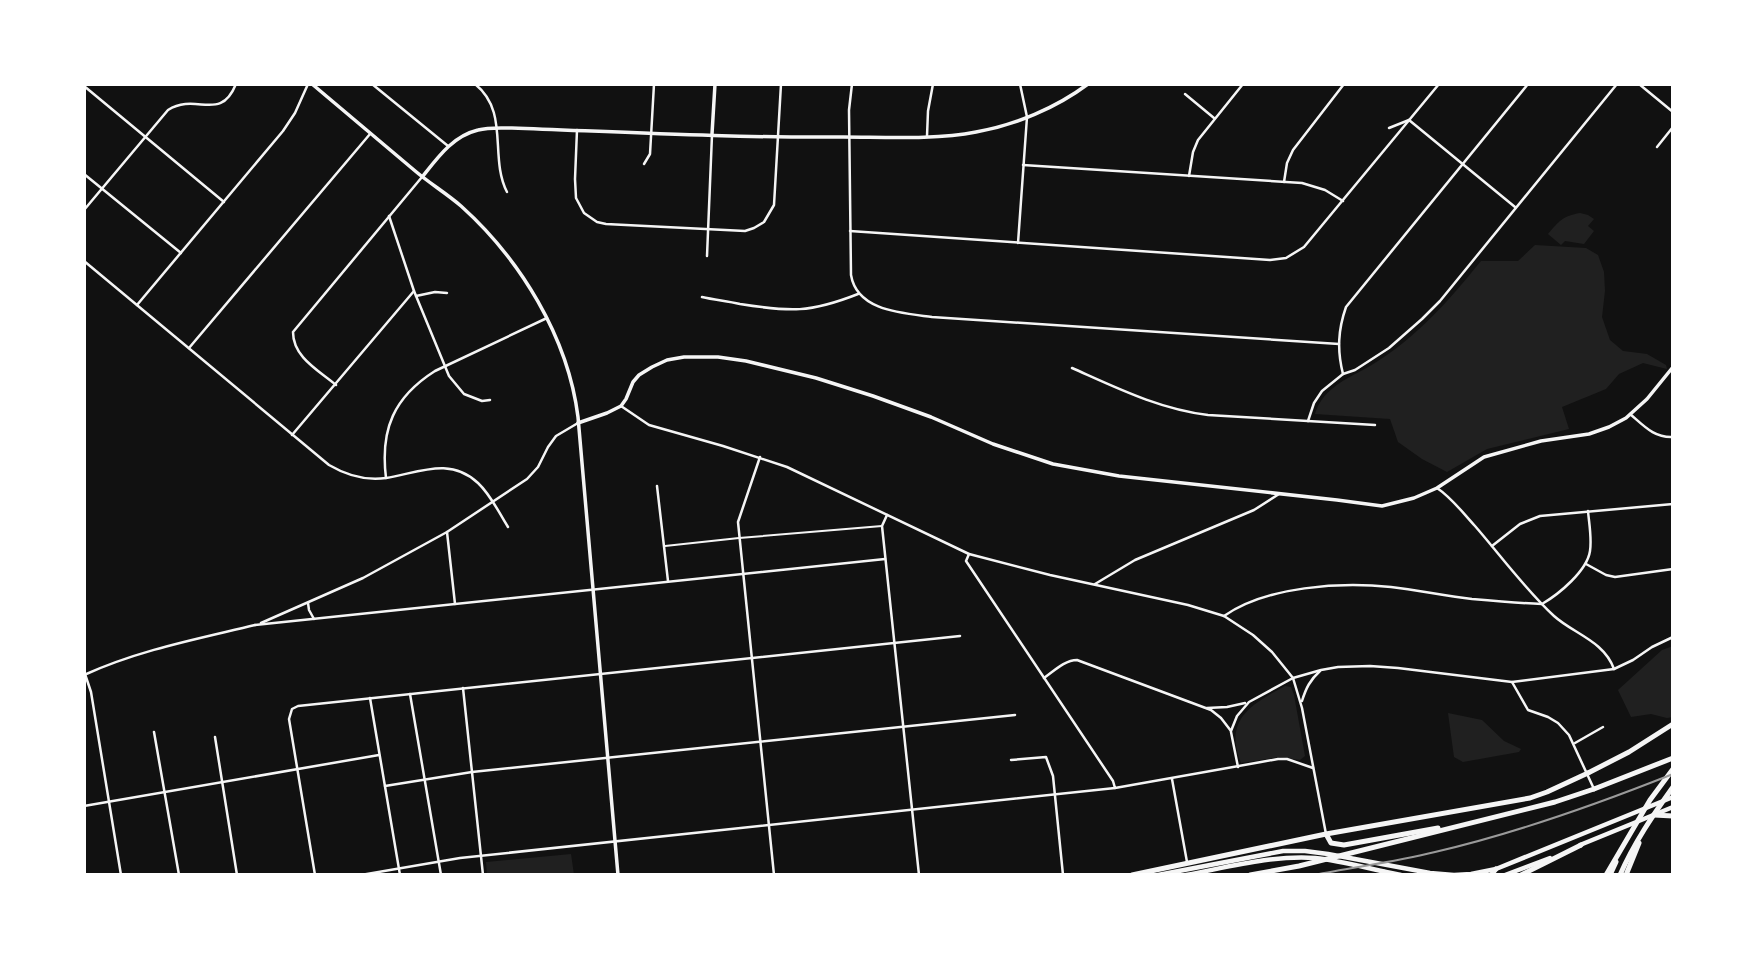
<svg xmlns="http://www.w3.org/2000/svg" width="1757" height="959" viewBox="0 0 1757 959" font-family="Karla,sans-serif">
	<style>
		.green { fill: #202020 }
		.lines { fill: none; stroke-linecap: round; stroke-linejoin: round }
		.service { stroke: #f5f5f5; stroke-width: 2 }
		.minor { stroke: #f5f5f5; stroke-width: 2.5 }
		.tertiary { stroke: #f5f5f5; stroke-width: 3.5 }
		.primary { stroke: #f5f5f5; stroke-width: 4.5 }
		.trunk { stroke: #f5f5f5; stroke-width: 5 }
		.motorway { stroke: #f5f5f5; stroke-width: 5 }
		.rail { stroke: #9a9a9a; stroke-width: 2 }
	</style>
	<rect width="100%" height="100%" fill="#111"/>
	<g class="green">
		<path d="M1580,213L1588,215L1594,219L1588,226L1594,231L1584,244L1565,241L1561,245L1548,234C1559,221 1563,216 1580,213Z"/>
		<path d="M1535,245L1586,248L1598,255L1604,272L1605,291L1602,317L1610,340L1623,351L1647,354L1666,365L1667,369L1643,363L1619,374L1606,389L1562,407L1569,429L1487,449L1447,472L1422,459L1398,442L1390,419L1315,414C1321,392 1343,380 1361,371C1410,345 1447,303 1481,261H1518Z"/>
		<path d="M1673,646V717L1667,718L1651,714L1631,717L1618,690L1662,650Z"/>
		<path d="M1285,686L1291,687L1294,695L1305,756L1300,760L1280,757L1241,763C1223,719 1252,704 1285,686Z"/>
		<path d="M1448,713L1482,720L1504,741L1521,749L1519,752L1463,762L1454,757Z"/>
		<path d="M571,854L574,875H487L486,862Z"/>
	</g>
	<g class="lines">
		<path class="service" d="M665,546L739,538L882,526"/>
		<g class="minor">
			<path d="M372,84L448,146"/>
			<path d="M475,84C510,112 489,157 507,192"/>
			<path d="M852,84L849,110L851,275C857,311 902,313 932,317L1339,344"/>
			<path d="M1639,84L1673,112"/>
			<path d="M84,86L224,202"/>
			<path d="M1185,94L1214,118"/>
			<path d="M1409,120L1515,207"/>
			<path d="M1389,128L1409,120"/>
			<path d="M577,130L575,179L576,198L584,213L597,222L606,224L745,231L754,228L764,222L774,205L781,84"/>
			<path d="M927,136L928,111L933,84"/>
			<path d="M1657,147L1673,127"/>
			<path d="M644,164L650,154L654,84"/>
			<path d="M1023,165L1302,183L1325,190L1343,201"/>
			<path d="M84,174L181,253"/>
			<path d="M1189,176L1193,152L1198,140L1243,84"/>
			<path d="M1284,182L1287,163L1293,150L1344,84"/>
			<path d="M84,210L168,110C197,92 220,123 236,84"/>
			<path d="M389,216L414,291L449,376L464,394L482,401L490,400"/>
			<path d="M850,231L1270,260L1286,258L1304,247L1439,84"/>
			<path d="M1018,243L1027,117L1020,84"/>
			<path d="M707,256L712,135"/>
			<path d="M84,261L329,465C346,475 365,481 386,478C418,473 450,456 478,483C491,495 499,513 508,527"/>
			<path d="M416,296L435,292L447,293"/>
			<path d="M702,297C715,300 727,301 740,304C790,312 810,313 858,294"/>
			<path d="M137,305L283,131L295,113L308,84"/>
			<path d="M189,348L370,134"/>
			<path d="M1072,368C1117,388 1159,409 1208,415L1375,425"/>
			<path d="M1343,374C1337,350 1338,330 1346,307L1528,84"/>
			<path d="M336,385C318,370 293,357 293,332L422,177"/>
			<path d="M621,406L649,425L723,446L787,467L969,554L1050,575L1188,605L1224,616L1253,635L1272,652L1293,678L1302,708L1326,834"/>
			<path d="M1630,414C1644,426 1654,438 1673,437"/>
			<path d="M1308,421L1314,403L1322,391L1343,374L1355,370L1389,348L1422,319L1440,301L1617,84"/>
			<path d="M292,435L414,291"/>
			<path d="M760,457L738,522L774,875"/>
			<path d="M386,478C380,429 394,397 435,371L547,318"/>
			<path d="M657,486L668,581"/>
			<path d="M1437,488C1452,498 1463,513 1475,526C1501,556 1525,589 1554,616C1574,634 1604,641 1614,669"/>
			<path d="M887,515L882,526L919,875"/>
			<path d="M447,532L455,604"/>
			<path d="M1492,546L1520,524L1540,516L1673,504"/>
			<path d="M969,554L966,561L1113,781L1115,788L1278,759H1287L1313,768"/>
			<path d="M1586,564L1606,575L1615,577L1673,569"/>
			<path d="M1095,584L1135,560L1254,510L1279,494"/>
			<path d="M308,603L309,610L314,619"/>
			<path d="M1224,616C1267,586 1340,582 1391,587C1418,590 1445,596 1472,599C1495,601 1518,603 1542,604C1559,594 1587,571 1590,551C1592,538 1589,523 1588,511"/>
			<path d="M261,623L363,578L447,532L527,479L538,467L548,447L556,436L578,423"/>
			<path d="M255,625L885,559"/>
			<path d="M85,674L91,692L121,875"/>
			<path d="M84,675C139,650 197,639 255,625"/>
			<path d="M1044,678C1054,671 1065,660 1077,660L1211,710L1221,718L1231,731L1237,716L1249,702L1293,678L1321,670L1338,667L1370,666L1398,668L1512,682L1614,669L1633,660L1652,647L1673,637"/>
			<path d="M1512,682L1528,710L1548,717L1558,723L1569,735L1594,789"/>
			<path d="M463,688L483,875"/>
			<path d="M410,694L441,875"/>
			<path d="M370,698L400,875"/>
			<path d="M1302,701C1306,688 1310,680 1320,671"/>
			<path d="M1207,708L1227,707L1245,703"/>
			<path d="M154,732L179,875"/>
			<path d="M1231,732L1238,767"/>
			<path d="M215,737L237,875"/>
			<path d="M1575,743L1603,727"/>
			<path d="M1011,760L1046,757L1053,776L1063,875"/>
			<path d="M1172,779L1187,862"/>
			<path d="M385,786L472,772L1015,715"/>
			<path d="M84,806L379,755"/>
			<path d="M315,875L289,719L292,709L298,706L960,636"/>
			<path d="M361,875L460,858L1115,788"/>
		</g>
		<g class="tertiary">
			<path d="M312,84C346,113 380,141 414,170C429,183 446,193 461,206C520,259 568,337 578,417L618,875"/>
			<path d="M712,134L715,84"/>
			<path d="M423,176C438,157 453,136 478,130C489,127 501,128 512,128C622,132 732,138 843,137C884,137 935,140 976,132C1015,125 1056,108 1088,84"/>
			<path d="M578,423L607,413L621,406L626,399L633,382L639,375L652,367L667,360L684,357H718L746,361L816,378L873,396L931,417L993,444L1053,464L1119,476L1337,500L1382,506L1414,498L1437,488L1484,457L1541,441L1589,434L1609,427L1626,418L1647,399L1673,367"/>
		</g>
		<g class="primary">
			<path d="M1580,845L1673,807"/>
			<path d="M1158,875L1283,851H1305L1328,854L1430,873L1454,875L1471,874L1496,869L1673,797"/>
			<path d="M1186,875C1229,867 1272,855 1315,858C1344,861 1373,870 1401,875"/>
			<path d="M1505,875L1550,858"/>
		</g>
		<g class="trunk">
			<path d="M1326,834L1331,843L1344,845L1438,828"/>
			<path d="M1132,875L1326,834L1530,798L1547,792L1588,773"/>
			<path d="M1250,875L1299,866L1555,802L1594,789"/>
		</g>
		<g class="motorway">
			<path d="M1588,773L1629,752L1673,724"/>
			<path d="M1594,789L1673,758"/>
			<path d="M1654,815L1673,816"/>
			<path d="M1384,872L1391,875"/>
			<path d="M1491,875L1496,869"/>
			<path d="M1521,875L1581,845"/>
			<path d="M1606,875L1650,800L1673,769"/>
			<path d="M1610,875L1616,862"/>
			<path d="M1620,875C1634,843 1653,815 1673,787"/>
			<path d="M1626,875L1639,843"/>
		</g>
		<path class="rail" d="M1314,875C1354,867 1395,862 1435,852C1517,833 1595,805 1673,774"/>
	</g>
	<rect width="1757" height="959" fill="none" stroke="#ffffff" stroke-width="172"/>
</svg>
